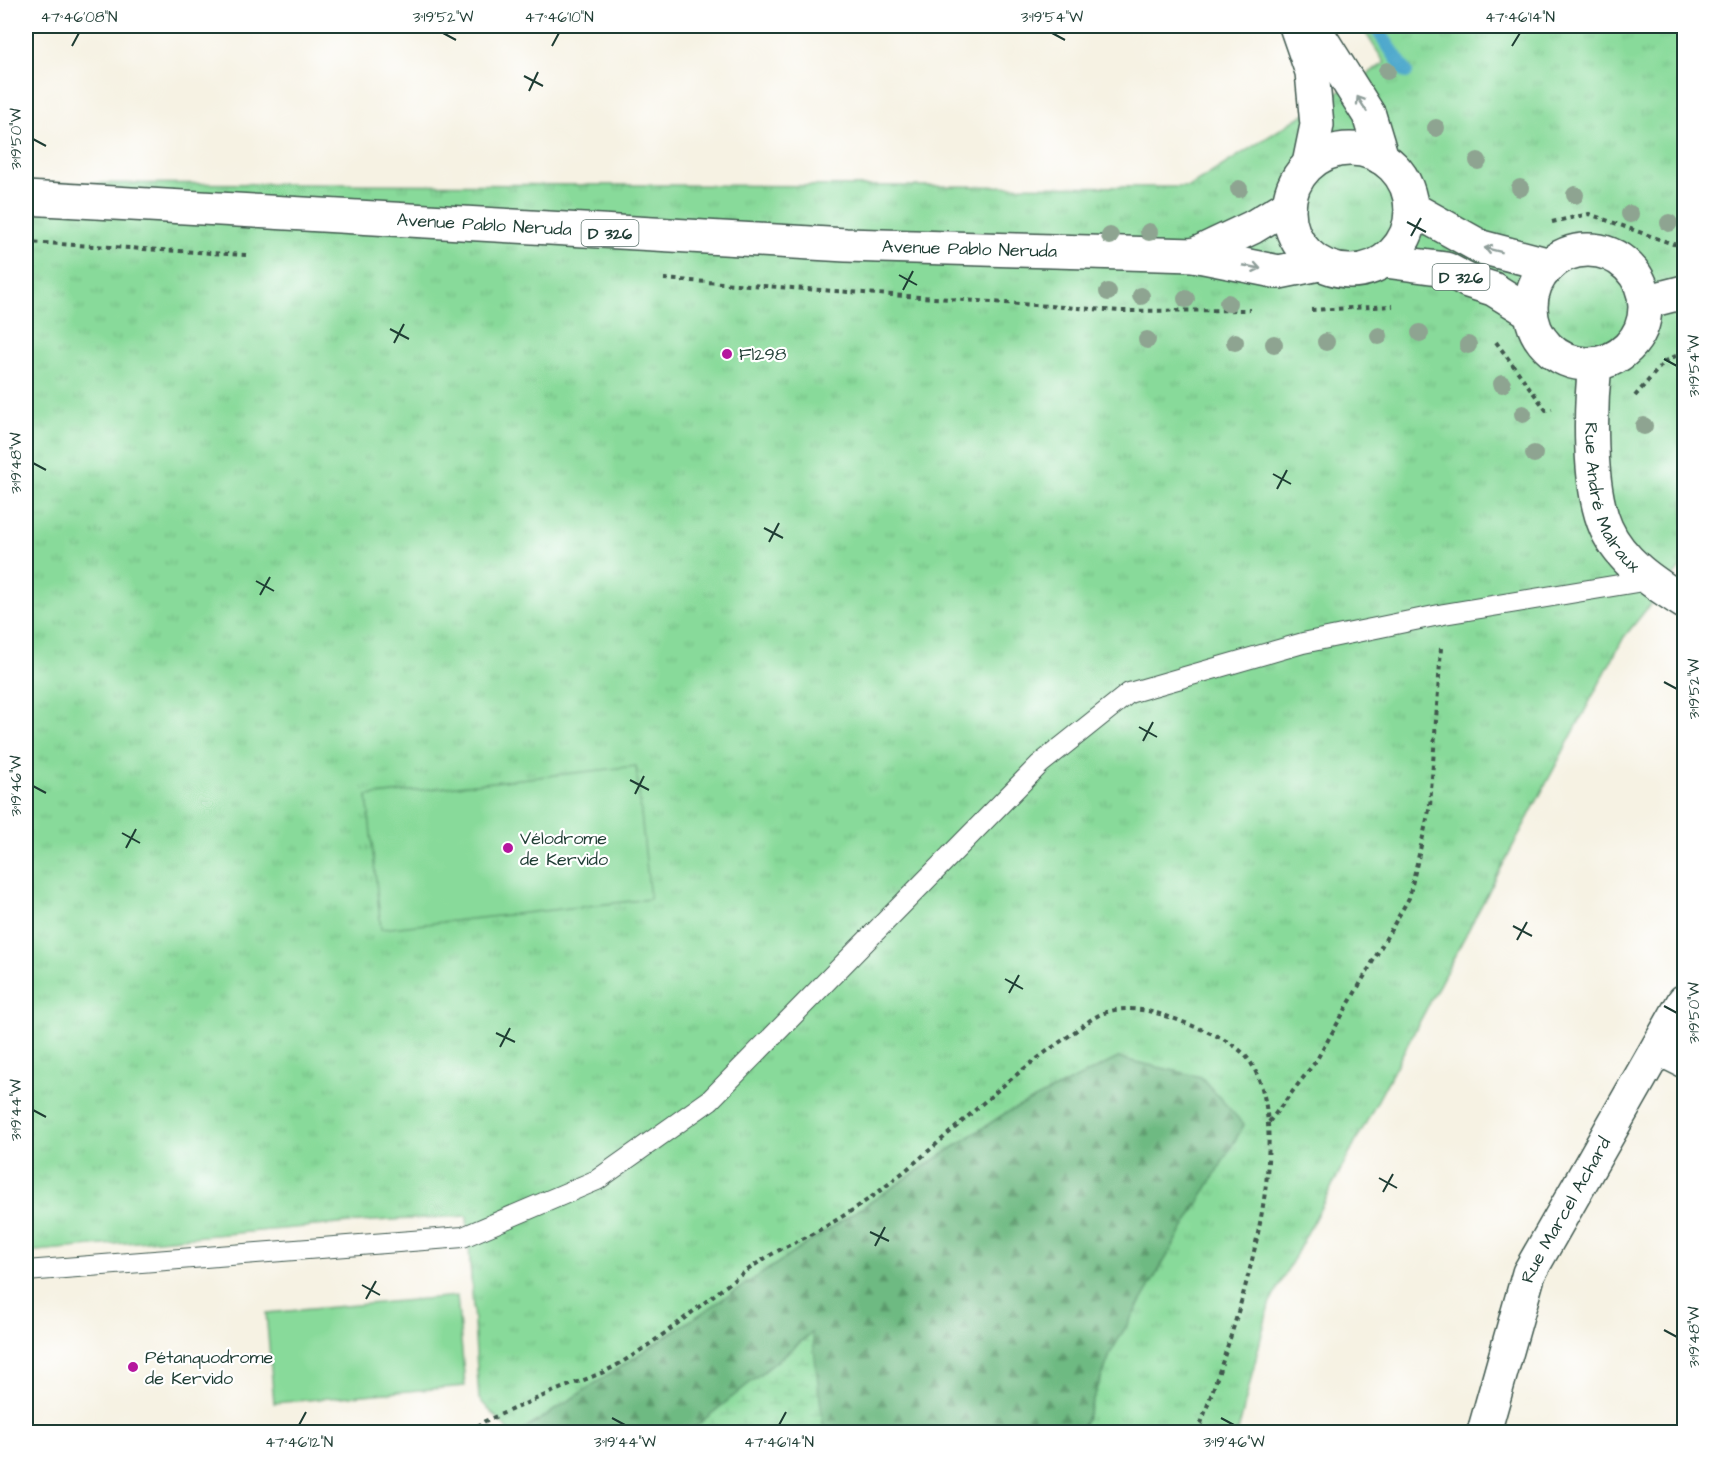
<svg xmlns="http://www.w3.org/2000/svg" width="1710" height="1458" viewBox="0 0 1710 1458" font-family="'Architects Daughter',sans-serif">
	<style>
		.grass { fill: url(#grass-tufts); stroke: #548c67; stroke-width: 1.5 }
		.forest { fill: url(#forest-firs); stroke: #467c5b; stroke-width: 1.5 }
		.wetland { fill: url(#wetland-marsh); stroke: #548c67; stroke-width: 1.5 }
		.garden { fill: #88da9a; stroke: #548c67; stroke-width: 1.5 }
		.lines { fill: none; stroke-linecap: round; stroke-linejoin: round }
		.stream { stroke: #4ea8cc; stroke-width: 14 }
		.service-casing { stroke: #3f584e; stroke-width: 22 }
		.minor-casing { stroke: #3f584e; stroke-width: 36 }
		.primary-casing { stroke: #3f584e; stroke-width: 36 }
		.path { stroke: #3f584e; stroke-width: 4; stroke-dasharray: 4.5 4.5; stroke-linecap: butt }
		.service { stroke: #fff; stroke-width: 20 }
		.minor { stroke: #fff; stroke-width: 33 }
		.primary { stroke: #fff; stroke-width: 33 }
		.tree { fill: #8ea491 }
		.oneway { stroke: #8f9e9a }
		.ticks { fill: none; stroke: #1f3d34; stroke-width: 2 }
		.poi-dot { fill: #b5179e; stroke: #fff; stroke-width: 2 }
		.labels { text-anchor: middle; stroke-width: 4.5; stroke-linejoin: round; paint-order: stroke }
		.shield { fill: #fff; stroke: #627771; stroke-width: 1.5 }
		.shield-label { font-size: 16px; font-weight: bold; fill: #1f3d34 }
		.street-label { font-size: 18px; fill: #1f3d34; stroke: #fff }
		.poi-label { font-size: 18px; fill: #1f3d34; stroke: #fff; text-anchor: start }
		.neatline { fill: none; stroke: #1f3d34; stroke-width: 2 }
		.ticks-label { font-size: 15px; text-anchor: middle; fill: #1f3d34 }
	</style>
	<defs>
		<pattern id="grass-tufts" width="24" height="20" patternUnits="userSpaceOnUse" patternTransform="scale(1.5)"><rect width="24" height="20" fill="#88da9a"/><path d="M3 7l-1-3M5 7V3M7 7l1-3M15 17l-1-3M17 17v-4M19 17l1-3" fill="none" stroke="#75bc85"/></pattern>
		<pattern id="forest-firs" width="22" height="20" patternUnits="userSpaceOnUse" patternTransform="scale(1.5)"><rect width="22" height="20" fill="#6eba82"/><path d="M5 1l3.5 6h-7zM16 11l3.5 6h-7z" fill="#5a986b"/></pattern>
		<pattern id="wetland-marsh" width="20" height="14" patternUnits="userSpaceOnUse" patternTransform="scale(1.5)"><rect width="20" height="14" fill="#88da9a"/><path d="M1 5h8M5 5V1M11 12h8M15 12V8" fill="none" stroke="#75bc85"/></pattern>
	</defs>
	<rect width="100%" height="100%" fill="#fff"/>
	<filter id="ink" filterUnits="userSpaceOnUse"><feTurbulence type="fractalNoise" baseFrequency=".0167" numOctaves="2"/><feDisplacementMap in="SourceGraphic" scale="12" xChannelSelector="R" yChannelSelector="G"/><feConvolveMatrix kernelMatrix="1 2 1 2 8 2 1 2 1" color-interpolation-filters="sRGB"/></filter>
	<filter id="wash" filterUnits="userSpaceOnUse"><feTurbulence type="fractalNoise" baseFrequency=".008" numOctaves="4" result="noise"/><feDisplacementMap in="SourceGraphic" scale="24" xChannelSelector="R" yChannelSelector="G"/><feGaussianBlur stdDeviation="1.35" result="paint"/><feColorMatrix in="noise" values="0 0 0 0 0 0 0 0 0 0 0 0 0 0 0 0 0 1.4 0 .05"/><feComposite in="paint" operator="in"/></filter>
	<g filter="url(#wash)">
		<rect width="100%" height="100%" fill="#f6f2e3"/>
		<path class="grass" d="M1361,26H1684V563L1624,637L1269,1305L1238,1432H1081L1111,1352L510,1432L479,1399L467,1216L372,1221L26,1252V183L1189,187L1385,63Z"/>
		<path class="forest" d="M1118,1058L1201,1077L1244,1125L1111,1352L1081,1432H824L811,1333L689,1432H521L1004,1114Z"/>
		<path class="wetland" d="M812,1333L824,1432H689Z"/>
		<g class="garden">
			<path d="M636,766L650,899L381,929L367,796Z"/>
			<path d="M457,1296L465,1386L274,1403L266,1313Z"/>
		</g>
		<g class="lines">
			<path class="stream" d="M1375,26L1406,72"/>
		</g>
	</g>
	<g filter="url(#ink)">
		<g class="lines">
			<g class="service-casing">
				<path id="service" d="M26,1271L463,1237L597,1180L710,1100L1040,764L1129,693L1303,643L1444,614L1649,580"/>
			</g>
			<g class="minor-casing">
				<g id="minor">
					<path d="M1296,26L1312,72L1317,125L1309,164"/>
					<path d="M1313,26L1369,115L1382,158"/>
					<path id="s1" d="M1595,364C1590,408 1588,487 1606,528C1621,562 1654,583 1684,602"/>
					<path d="M1658,1048L1684,1061"/>
					<path id="s2" d="M1484,1432L1529,1273L1684,1001"/>
				</g>
			</g>
			<g class="primary-casing">
				<g id="primary">
					<circle cx="1350" cy="210" r="61"/>
					<path id="s3" d="M26,198L846,245L1194,255L1279,272L1319,264"/>
					<path d="M1411,208L1481,247L1550,265"/>
					<circle cx="1588" cy="307" r="57"/>
					<path d="M1194,255L1253,227L1289,205"/>
					<path d="M1385,261L1446,269L1468,281L1493,289L1530,312"/>
					<path d="M1645,302L1684,292"/>
				</g>
			</g>
			<g class="path">
				<path d="M1552,222L1589,214L1673,244L1684,245"/>
				<path d="M26,242L246,255"/>
				<path d="M664,279L1120,311L1250,310"/>
				<path d="M1311,310L1393,306"/>
				<path d="M1496,342L1546,410L1552,409"/>
				<path d="M1635,396L1665,361L1684,352"/>
				<path d="M1269,1122L1316,1061L1409,898L1430,806L1441,648"/>
				<path d="M469,1432L485,1421C509,1411 533,1400 557,1390C577,1382 598,1376 617,1365C669,1335 713,1292 764,1259C782,1247 803,1240 821,1229C848,1214 873,1197 896,1178C954,1132 1004,1079 1066,1038C1078,1030 1090,1018 1104,1013C1135,1002 1168,1016 1198,1028C1216,1035 1240,1045 1251,1063C1302,1146 1229,1345 1198,1432"/>
			</g>
			<use href="#service" class="service"/>
			<use href="#minor" class="minor"/>
			<use href="#primary" class="primary"/>
		</g>
		<g class="tree">
			<circle cx="1387" cy="71" r="9"/>
			<circle cx="1436" cy="128" r="9"/>
			<circle cx="1478" cy="161" r="9"/>
			<circle cx="1520" cy="188" r="9"/>
			<circle cx="1239" cy="189" r="9"/>
			<circle cx="1575" cy="195" r="9"/>
			<circle cx="1630" cy="214" r="9"/>
			<circle cx="1669" cy="223" r="9"/>
			<circle cx="1149" cy="232" r="9"/>
			<circle cx="1110" cy="236" r="9"/>
			<circle cx="1108" cy="292" r="9"/>
			<circle cx="1141" cy="296" r="9"/>
			<circle cx="1186" cy="299" r="9"/>
			<circle cx="1228" cy="303" r="9"/>
			<circle cx="1420" cy="333" r="9"/>
			<circle cx="1379" cy="336" r="9"/>
			<circle cx="1147" cy="340" r="9"/>
			<circle cx="1235" cy="342" r="9"/>
			<circle cx="1326" cy="342" r="9"/>
			<circle cx="1274" cy="344" r="9"/>
			<circle cx="1468" cy="345" r="9"/>
			<circle cx="1502" cy="384" r="9"/>
			<circle cx="1523" cy="414" r="9"/>
			<circle cx="1644" cy="426" r="9"/>
			<circle cx="1534" cy="454" r="9"/>
		</g>
		<defs><path id="oneway-shaft" d="M-6 0H5M1.5-3L5.5 0L1.5 3" fill="none" stroke-width="1.6" stroke-linecap="round" stroke-linejoin="round" transform="scale(1.5)"/></defs>
		<g class="oneway">
			<use href="#oneway-shaft" transform="translate(1362 104) rotate(-122)"/>
			<use href="#oneway-shaft" transform="translate(1493 250) rotate(-166)"/>
			<use href="#oneway-shaft" transform="translate(1252 267) rotate(11)"/>
		</g>
	</g>
	<path class="ticks" d="M443,33L456,40M1052,33L1065,40M72,46L79,33M552,46L559,33M1512,46L1520,33M524,76L543,86M529,91L538,72M33,139L46,146M1407,222L1426,232M1411,236L1421,218M899,275L917,285M903,290L913,271M390,329L409,339M394,343L404,324M1664,359L1677,366M33,463L46,470M1273,474L1291,484M1277,489L1287,470M764,528L783,538M769,542L779,523M256,581L274,591M260,595L270,577M1664,682L1677,689M1139,727L1157,737M1143,741L1153,722M630,780L649,790M33,786L46,793M635,794L644,776M122,833L140,843M126,848L136,829M1513,926L1532,936M1517,940L1527,922M1005,979L1023,989M1009,993L1019,975M1664,1006L1677,1013M496,1033L515,1042M500,1047L510,1028M33,1110L46,1117M1379,1178L1397,1188M1383,1192L1393,1174M870,1232L889,1241M875,1246L885,1227M362,1285L380,1295M366,1299L376,1281M1664,1330L1677,1337M612,1418L625,1425M1221,1418L1234,1425M299,1425L306,1412M779,1425L786,1412"/>
	<g class="poi-dot">
		<circle cx="727" cy="354" r="6"/>
		<circle cx="508" cy="848" r="6"/>
		<circle cx="133" cy="1367" r="6"/>
	</g>
	<g class="labels">
		<g class="shield">
			<rect x="581.5" y="220" width="57" height="26" rx="4.5"/>
			<rect x="1432.5" y="264" width="57" height="26" rx="4.5"/>
		</g>
		<g class="shield-label">
			<text x="610" y="239">D 326</text>
			<text x="1461" y="283">D 326</text>
		</g>
		<g class="street-label">
			<text dy="6" stroke="none"><textPath href="#s3" startOffset="459">Avenue Pablo Neruda</textPath></text>
			<text dy="6" stroke="none"><textPath href="#s3" startOffset="945">Avenue Pablo Neruda</textPath></text>
			<text dy="6" stroke="none"><textPath href="#s1" startOffset="138">Rue André Malraux</textPath></text>
			<text dy="6" stroke="none"><textPath href="#s2" startOffset="238">Rue Marcel Achard</textPath></text>
		</g>
		<g class="poi-label">
			<text x="739" y="360">Fl298</text>
			<text x="520" y="844">Vélodrome<tspan x="520" dy="21">de Kervido</tspan></text>
			<text x="145" y="1363">Pétanquodrome<tspan x="145" dy="21">de Kervido</tspan></text>
		</g>
	</g>
	<rect width="1710" height="1458" fill="none" stroke="#fff" stroke-width="66"/>
	<rect x="33" y="33" width="1644" height="1392" class="neatline"/>
	<g class="ticks-label">
		<text x="79" y="22">47°46'08"N</text>
		<text x="443" y="22">3°19'52"W</text>
		<text x="559" y="22">47°46'10"N</text>
		<text x="1052" y="22">3°19'54"W</text>
		<text x="1520" y="22">47°46'14"N</text>
		<text transform="translate(16 139) rotate(-90)" y="5">3°19'50"W</text>
		<text transform="translate(1694 366) rotate(-90)" y="5">3°19'54"W</text>
		<text transform="translate(16 463) rotate(-90)" y="5">3°19'48"W</text>
		<text transform="translate(1694 689) rotate(-90)" y="5">3°19'52"W</text>
		<text transform="translate(16 786) rotate(-90)" y="5">3°19'46"W</text>
		<text transform="translate(1694 1013) rotate(-90)" y="5">3°19'50"W</text>
		<text transform="translate(16 1110) rotate(-90)" y="5">3°19'44"W</text>
		<text transform="translate(1694 1337) rotate(-90)" y="5">3°19'48"W</text>
		<text x="299" y="1447">47°46'12"N</text>
		<text x="625" y="1447">3°19'44"W</text>
		<text x="779" y="1447">47°46'14"N</text>
		<text x="1234" y="1447">3°19'46"W</text>
	</g>
</svg>
